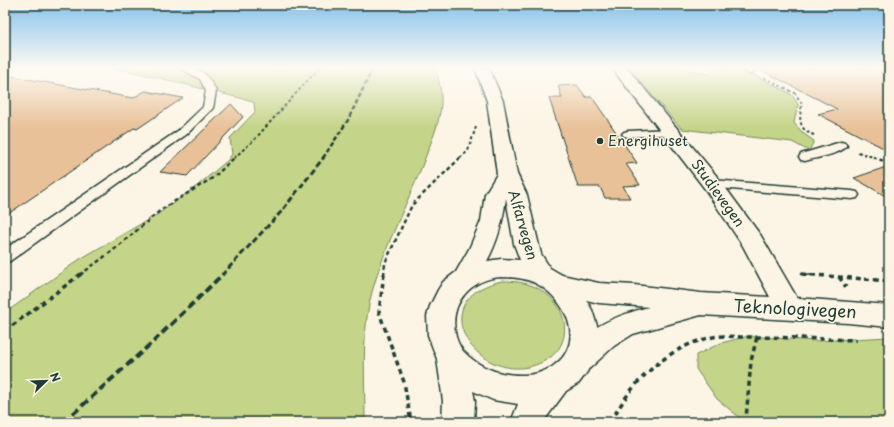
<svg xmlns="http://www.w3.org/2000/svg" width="894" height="427" viewBox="0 0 894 427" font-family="'Playpen Sans',sans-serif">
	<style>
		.green { fill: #c4d488; stroke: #72885e }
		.building { fill: #e8c198; stroke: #1f3d34 }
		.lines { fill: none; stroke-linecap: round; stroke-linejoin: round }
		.service-casing { stroke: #1f3d34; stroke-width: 3 }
		.minor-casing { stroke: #1f3d34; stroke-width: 3 }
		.secondary-casing { stroke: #1f3d34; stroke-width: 3 }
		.path-far2 { stroke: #1f3d34; stroke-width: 2; stroke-dasharray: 3 2.5; stroke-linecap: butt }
		.path-far1 { stroke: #1f3d34; stroke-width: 2.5; stroke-dasharray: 4 3; stroke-linecap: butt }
		.path { stroke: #1f3d34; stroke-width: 3.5; stroke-dasharray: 5 4; stroke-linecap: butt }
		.service { fill: #fcf5e5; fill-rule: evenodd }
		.minor { fill: #fcf5e5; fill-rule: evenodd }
		.secondary { fill: #fcf5e5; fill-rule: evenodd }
		.rail-far2 { stroke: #1f3d34; stroke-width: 2.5; stroke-dasharray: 4.5 2.5; stroke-linecap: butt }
		.rail-far1 { stroke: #1f3d34; stroke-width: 3; stroke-dasharray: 6 3; stroke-linecap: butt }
		.rail { stroke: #1f3d34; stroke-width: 4; stroke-dasharray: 8 4; stroke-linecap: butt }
		.poi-dot { fill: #1f3d34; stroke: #fcf5e5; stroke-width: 1.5 }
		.labels { text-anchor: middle; stroke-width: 3; stroke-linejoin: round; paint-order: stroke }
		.poi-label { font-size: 14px; fill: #1f3d34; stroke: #fcf5e5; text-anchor: start }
		.street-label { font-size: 14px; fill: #1f3d34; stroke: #fcf5e5 }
		.near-street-label { font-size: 17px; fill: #1f3d34; stroke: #fcf5e5 }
	</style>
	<rect width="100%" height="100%" fill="#fcf5e5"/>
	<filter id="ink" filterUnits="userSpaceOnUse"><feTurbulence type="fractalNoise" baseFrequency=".025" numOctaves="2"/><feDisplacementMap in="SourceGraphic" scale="8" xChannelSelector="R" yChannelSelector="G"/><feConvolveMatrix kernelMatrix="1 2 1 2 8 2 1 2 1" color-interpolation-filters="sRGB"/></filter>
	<g filter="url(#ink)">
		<g class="green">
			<path d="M112,68H255L275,71L293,68H435C439,79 442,92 441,104C440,121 433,137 427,153C410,200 385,243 372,292C361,333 365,379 365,422H5V313L80,259L158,214L197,186L228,160L232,154L230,138L255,112L254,103L249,100C203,90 158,76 112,68Z"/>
			<path d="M628,68H681L707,74L716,69L737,70L756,76L791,94L798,104L794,123L804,134L814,141L809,151L792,142L682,129Z"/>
			<path d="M502,281C518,281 532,283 545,293C568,308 573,343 548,359C485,398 414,300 502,281Z"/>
			<path d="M749,336L815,341L889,337V422H745L717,399L696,369V355L721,343Z"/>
		</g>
		<g class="building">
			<path d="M757,68H878L889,73V151L818,114L837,109Z"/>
			<path d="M5,75L133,98L145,91L183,98L137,129L134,128L5,216Z"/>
			<path d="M577,85L586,97H592L637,163L626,164L640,185L623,186L630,198H605L600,187H578L549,98H562L558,86Z"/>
			<path d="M231,104L243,117L187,176L160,172Z"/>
			<path d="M889,166V198L854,178Z"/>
		</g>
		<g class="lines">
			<g class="service-casing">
				<g id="service">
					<path d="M180,68C202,68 206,72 216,91L213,108L187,134L10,261L5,263V249L179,130L203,107L206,91L200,79Z"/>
					<path d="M739,68H752L755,71L750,74Z"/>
					<path d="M671,129L675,130L677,132L675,134L628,137L624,136L622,134L624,132L628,131Z"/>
					<path d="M841,142L845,143L847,146C841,154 815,158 805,161L801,160L799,157L801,154Z"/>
					<path d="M712,180L852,191L857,192L859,195L857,198L852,199L707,187L705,184L707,181Z"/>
				</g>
			</g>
			<g class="minor-casing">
				<path id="minor" d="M612,68H627L719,179L761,236L797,298L889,305V327L848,323L701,315L633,334L614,346L590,368L580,372L570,368L565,359C580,329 618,315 649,307L599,303L548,291L544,284L548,277L557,274L599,283L634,285L701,293L770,297L743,246L705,189Z"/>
			</g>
			<g class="secondary-casing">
				<path id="secondary" d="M475,68H489L503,101L517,174L527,195L541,254L550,268L567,278L582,293L592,310L598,329V340L596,353L587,372L579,383L566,391L543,422H511L518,404L493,400L473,391L475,401L474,422H442L443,401L437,359L428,335L427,316L430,306L438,290L443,282L456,272L469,249L481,221L485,194L497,174L487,101ZM506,198L514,244L520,260L501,259L487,261C498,241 503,221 506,198ZM501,277C513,277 526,278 537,284C567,300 587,344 552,367C543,372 534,375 524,375C501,376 479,368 463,351C459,346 456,338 455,332C450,302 471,279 501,277Z"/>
			</g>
			<g class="path-far2">
				<path d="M764,78L795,93L802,104C799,118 798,130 814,135"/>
				<path d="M858,152L876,158"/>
				<path d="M234,158L255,139L319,68"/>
				<path d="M460,158L468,151L476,127"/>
			</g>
			<g class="path-far1">
				<path d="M873,157L889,163"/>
				<path d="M800,274L815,275"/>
				<path d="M80,275L116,248L162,209L214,177L235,157"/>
				<path d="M384,275L385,263L412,205L461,157"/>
			</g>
			<g class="path">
				<path d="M384,274L379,312L404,382L411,422"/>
				<path d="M802,274L889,281"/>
				<path d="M839,277L846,287"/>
				<path d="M5,331L81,274"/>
				<path d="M611,422C631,382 668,346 713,337C724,335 736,337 747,337C784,337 820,339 857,340"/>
				<path d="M748,422L746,419L751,361L757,337"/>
			</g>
			<use href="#service" class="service"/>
			<use href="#minor" class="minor"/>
			<use href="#secondary" class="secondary"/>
			<path class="rail-far2" d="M323,158L348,120L373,68"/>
			<path class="rail-far1" d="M222,275L281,212L324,157"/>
			<path class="rail" d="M64,422L155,340L223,274"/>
		</g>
	</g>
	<linearGradient id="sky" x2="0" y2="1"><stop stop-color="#85c2ec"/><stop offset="0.53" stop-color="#fefaf3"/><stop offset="1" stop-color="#fefaf3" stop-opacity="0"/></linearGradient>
	<rect width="894" height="128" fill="url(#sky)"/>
	<circle class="poi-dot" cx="600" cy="141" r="4"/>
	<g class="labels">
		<g class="poi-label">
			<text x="608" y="146">Energihuset</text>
		</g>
		<g class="street-label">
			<text transform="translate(718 193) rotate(54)" y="5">Studievegen</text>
			<text transform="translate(523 225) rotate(74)" y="5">Alfarvegen</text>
		</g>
		<g class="near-street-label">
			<text transform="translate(795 309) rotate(3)" y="6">Teknologivegen</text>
		</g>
	</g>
	<rect width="894" height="427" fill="none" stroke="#fcf5e5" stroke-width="20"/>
	<rect x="10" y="10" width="874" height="407" fill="none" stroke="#1f3d34" stroke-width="1.5" filter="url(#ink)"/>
	<g transform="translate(46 381) rotate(67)" stroke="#fcf5e5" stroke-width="3" paint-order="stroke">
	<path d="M0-3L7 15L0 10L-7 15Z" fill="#1f3d34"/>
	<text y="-6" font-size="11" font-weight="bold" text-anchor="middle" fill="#1f3d34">N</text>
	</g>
</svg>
